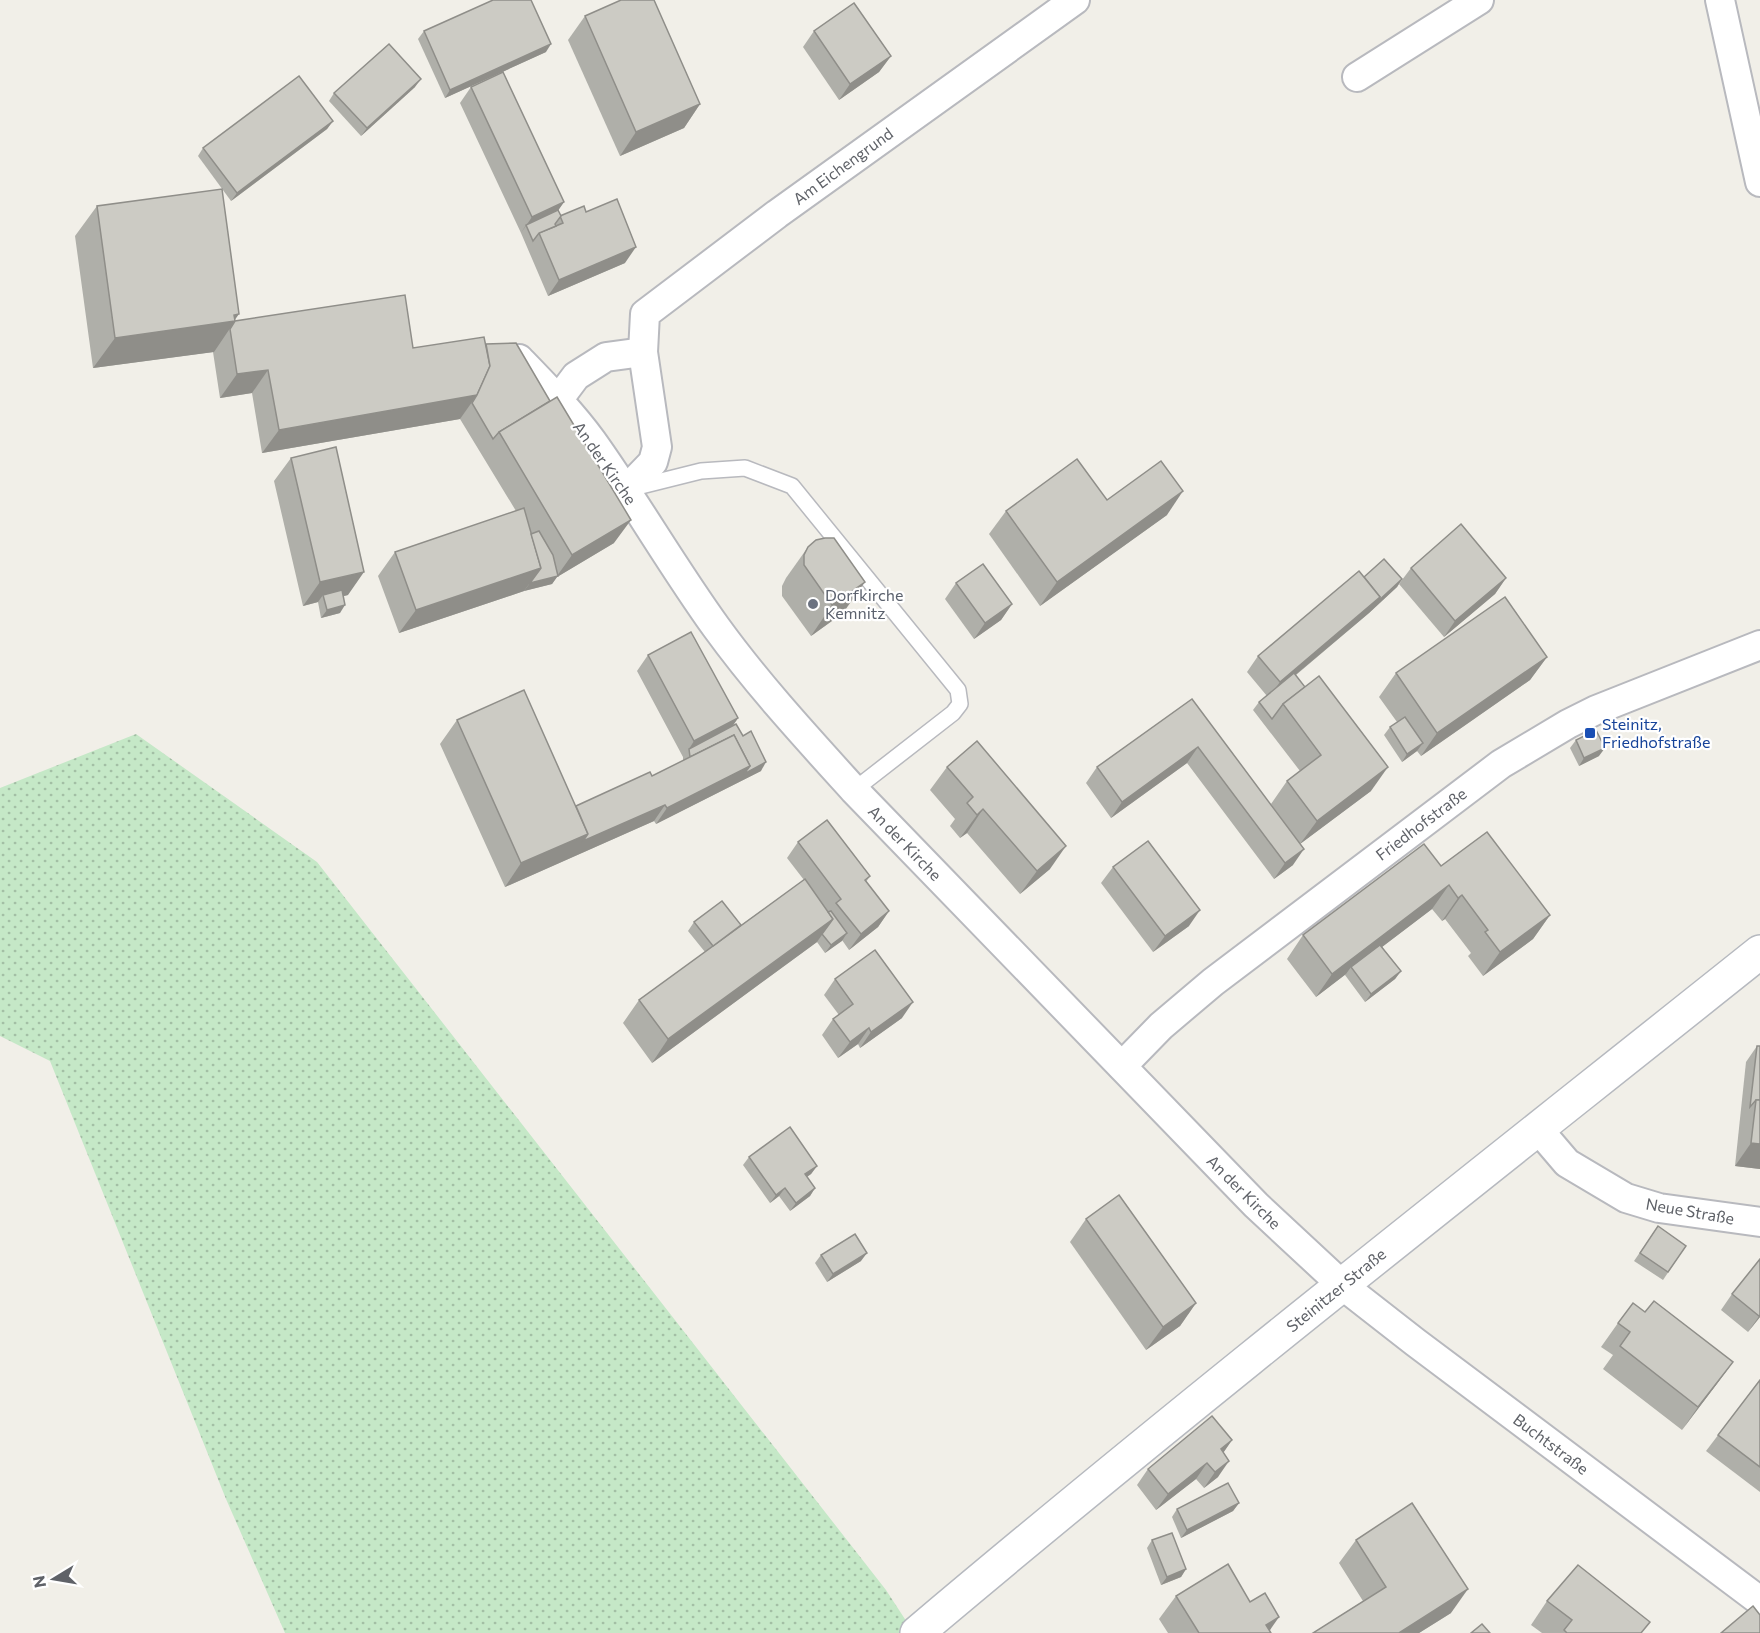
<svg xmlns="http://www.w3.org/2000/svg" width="1760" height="1633" viewBox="0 0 1760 1633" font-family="Commissioner,sans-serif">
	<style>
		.grass { fill: url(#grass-dots) }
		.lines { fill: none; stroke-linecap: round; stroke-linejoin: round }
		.lane-casing { stroke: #b8b9be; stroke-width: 18 }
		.street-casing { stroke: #b8b9be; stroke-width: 32 }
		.secondary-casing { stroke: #b6b9bf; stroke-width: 36 }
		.lane { stroke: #fff; stroke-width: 15 }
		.street { stroke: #fff; stroke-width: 28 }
		.secondary { stroke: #fff; stroke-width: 33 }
		.wall { fill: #afafa9 }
		.shaded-wall { fill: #8f8e89 }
		.building { fill: #cccbc4; stroke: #8f8e89; stroke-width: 1.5 }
		.worship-dot { fill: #6b7280; stroke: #fff; stroke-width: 2 }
		.transit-dot { fill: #1a4fb4; stroke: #fff; stroke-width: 2 }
		.labels { text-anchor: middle; stroke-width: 4.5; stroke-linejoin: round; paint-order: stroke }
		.street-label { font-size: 16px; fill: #5f6268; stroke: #fff }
		.worship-label { font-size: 16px; fill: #5b616d; stroke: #fff; text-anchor: start }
		.transit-label { font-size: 16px; fill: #164399; stroke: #fff; text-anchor: start }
	</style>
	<defs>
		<pattern id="grass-dots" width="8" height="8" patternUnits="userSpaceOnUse" patternTransform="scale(1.5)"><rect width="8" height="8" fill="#c5e8c7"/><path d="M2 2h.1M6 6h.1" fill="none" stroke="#a3bfa5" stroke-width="1.8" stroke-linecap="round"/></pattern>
	</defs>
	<rect width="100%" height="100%" fill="#f1efe8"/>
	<path class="grass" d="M136,734L317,862L886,1590L914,1633H285L226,1499L50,1061L0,1036V788Z"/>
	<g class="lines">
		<g class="lane-casing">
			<path id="lane" d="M633,488L701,471L745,468L792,486L958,690L960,704L953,713L854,790"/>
		</g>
		<g class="street-casing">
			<g id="street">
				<path d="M1720,0L1760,182"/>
				<path d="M1357,77L1479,0"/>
				<path d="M519,359C544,385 570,411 592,441C635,501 672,566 716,627C758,685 806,737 854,790L1256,1205L1342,1285L1415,1342L1760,1601"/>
				<path d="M558,400L576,376L606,357L643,352"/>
				<path d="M625,491L653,462L657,447L643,352L645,314L777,214L1075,0"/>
				<path d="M1122,1066L1161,1026L1213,982L1501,764L1568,724L1596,710L1760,645"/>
				<path d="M1538,1129L1567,1163L1626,1198L1659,1208L1760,1222"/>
			</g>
		</g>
		<g class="secondary-casing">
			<path id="secondary" d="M917,1633C1193,1400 1478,1177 1760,952"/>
		</g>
		<use href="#lane" class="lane"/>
		<use href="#street" class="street"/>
		<use href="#secondary" class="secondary"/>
	</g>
	<g class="wall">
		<path d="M585,16L700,104L684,128L620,156L568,40Z"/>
		<path d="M424,31L546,52L445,98L418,39Z"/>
		<path d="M814,31L891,56L879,72L839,100L803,47Z"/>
		<path d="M415,87L361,136L329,101L334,93Z"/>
		<path d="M471,87L564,202L558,210L561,216L586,212L625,263L548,296L521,233L460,103Z"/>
		<path d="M333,121L327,129L231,201L198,156L203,148Z"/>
		<path d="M97,206L235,320V321L413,348L486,344L614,543L557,577L552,584L524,591L399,633L378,576L395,552L516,511L460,419L262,453L252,393L220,398L213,352L93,368L75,236Z"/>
		<path d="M291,458L348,595L343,596L340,613L321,618L318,602L303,606L274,481Z"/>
		<path d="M1107,500L1167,515L1040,606L989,534L1006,511Z"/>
		<path d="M808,547L843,613L811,636L782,596V586L786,578Z"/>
		<path d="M1411,568L1506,578L1495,594L1444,637L1399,584Z"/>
		<path d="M1364,577L1402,579L1397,587L1369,613L1296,675L1371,791L1300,844L1271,804L1287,781L1300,771L1253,710L1259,702L1267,696L1247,672L1258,656Z"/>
		<path d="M956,583L1012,604L1001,620L974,639L945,599Z"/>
		<path d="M648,655L738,718L732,727L761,771L656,824L654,821L505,887L440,744L457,720L576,806L652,776L683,761V757L637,671Z"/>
		<path d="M1547,657L1530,680L1421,756L1417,751L1402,762L1384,735L1390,727L1397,722L1379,697L1396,673Z"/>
		<path d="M1192,699L1293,865L1274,879L1187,763L1111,818L1086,783L1097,767Z"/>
		<path d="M1576,740L1599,756L1579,766L1570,748Z"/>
		<path d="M947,767L1050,869L1020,894L967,833L960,838L950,826L955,819L930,790Z"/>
		<path d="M798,842L870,876L866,882L889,911L878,927L849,950L842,940L825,953L817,942L652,1063L623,1023L639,1000L705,952L688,931L694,922L741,925L804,880L787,858Z"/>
		<path d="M1441,866L1550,915L1533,939L1483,976L1468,956L1471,953L1445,919L1442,921L1432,909L1382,947L1401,971L1395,979L1365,1002L1345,975L1346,974L1316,997L1287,959L1303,935Z"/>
		<path d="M1113,867L1189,926L1153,952L1101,883Z"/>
		<path d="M835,979L902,1018L860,1048L858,1044L838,1058L822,1035L833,1019L839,1015L824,995Z"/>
		<path d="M1757,1046H1760V1169L1735,1166L1746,1062Z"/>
		<path d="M749,1157L817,1166L811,1174L807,1177L815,1188L810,1196L790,1211L779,1196L770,1203L743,1165Z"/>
		<path d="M1086,1219L1196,1303L1180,1326L1146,1350L1070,1242Z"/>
		<path d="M1658,1226L1686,1246L1663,1280L1634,1261Z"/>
		<path d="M821,1255L861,1261L827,1282L815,1263Z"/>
		<path d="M1760,1259V1317L1748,1332L1721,1310L1732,1294Z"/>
		<path d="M1645,1312L1733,1362L1716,1385L1682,1430L1603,1369L1613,1355L1601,1347L1618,1323Z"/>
		<path d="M1760,1380V1492L1706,1451Z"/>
		<path d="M1232,1440L1223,1453L1218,1477L1204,1488L1196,1479L1156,1510L1137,1485L1148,1469Z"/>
		<path d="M1239,1503L1233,1511L1181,1538L1172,1517L1177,1509Z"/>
		<path d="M1152,1540L1186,1569L1181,1577L1161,1585L1147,1548Z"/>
		<path d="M1356,1540L1451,1613L1419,1633H1313L1363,1601L1339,1563Z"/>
		<path d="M1176,1596L1250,1602L1271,1633H1168L1159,1619Z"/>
		<path d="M1547,1601L1642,1633H1542L1531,1625Z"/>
	</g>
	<g class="shaded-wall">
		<path d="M551,44L546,52L445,98L450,90Z"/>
		<path d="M891,56L879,72L839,100L850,84Z"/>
		<path d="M421,79L415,87L361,136L367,128Z"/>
		<path d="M700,104L684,128L620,156L636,132Z"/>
		<path d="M333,121L327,129L231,201L237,193Z"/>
		<path d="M564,202L553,218L526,225L521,233L532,217Z"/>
		<path d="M636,247L625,263L548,296L559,280Z"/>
		<path d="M239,314L234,321H235L214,352L93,368L115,338Z"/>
		<path d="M268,370L252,393L220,398L237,374Z"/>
		<path d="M477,395L460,419L262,453L279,430Z"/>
		<path d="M1183,491L1167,515L1040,606L1057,582Z"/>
		<path d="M631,520L614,543L557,577L552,584L524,591L530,583L557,576L572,555Z"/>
		<path d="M541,568L524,591L399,633L416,610Z"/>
		<path d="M364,572L348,595L325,601L323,595L318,602L303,606L320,582Z"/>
		<path d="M1506,578L1495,594L1444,637L1455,621Z"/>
		<path d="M1402,579L1397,587L1369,613L1268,698L1280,682L1380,597Z"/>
		<path d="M865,582L843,613L811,636L832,605Z"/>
		<path d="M1012,604L1001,620L974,639L985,623Z"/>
		<path d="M345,605L340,613L321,618L327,610Z"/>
		<path d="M1547,657L1530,680L1421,756L1437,733Z"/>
		<path d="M738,718L727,734L689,749L694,741Z"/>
		<path d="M1423,743L1417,751L1402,762L1407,754Z"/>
		<path d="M1198,747L1187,763L1111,818L1122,802Z"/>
		<path d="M1605,748L1599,756L1579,766L1584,758Z"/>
		<path d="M766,762L761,771L656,824L667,808L750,766Z"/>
		<path d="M1388,767L1371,791L1300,844L1317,821Z"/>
		<path d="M665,805L654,821L505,887L521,863L588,834Z"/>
		<path d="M983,809L967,833L960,838L977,815Z"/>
		<path d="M1066,846L1050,869L1020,894L1037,871Z"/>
		<path d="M1304,849L1293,865L1274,879L1285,863Z"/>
		<path d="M1449,885L1432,909L1353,969L1351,967L1346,974L1316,997L1332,974Z"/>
		<path d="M1462,895L1445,919L1442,921L1458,898Z"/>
		<path d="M1200,910L1189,926L1153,952L1165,936Z"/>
		<path d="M889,911L878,927L849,950L861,934Z"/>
		<path d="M1550,915L1533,939L1483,976L1500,952Z"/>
		<path d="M833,919L817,942L652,1063L668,1039Z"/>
		<path d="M847,933L842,941L825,953L831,945Z"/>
		<path d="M1401,971L1395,979L1365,1002L1371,994Z"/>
		<path d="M913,1002L902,1018L860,1048L871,1032Z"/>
		<path d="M869,1028L858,1044L838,1058L850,1042Z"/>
		<path d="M1751,1143L1760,1144V1169L1735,1166Z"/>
		<path d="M817,1166L811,1174L799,1182L805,1174Z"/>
		<path d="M785,1188L779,1196L770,1203L776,1195Z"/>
		<path d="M815,1188L810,1196L790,1211L796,1203Z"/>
		<path d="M867,1253L861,1261L827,1282L833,1274Z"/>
		<path d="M1196,1303L1180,1326L1146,1350L1163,1327Z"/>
		<path d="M1760,1315V1317L1748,1332Z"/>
		<path d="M1733,1362L1716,1385L1682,1430L1698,1407Z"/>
		<path d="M1232,1440L1221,1456V1449Z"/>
		<path d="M1229,1461L1218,1477L1204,1488L1215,1472Z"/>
		<path d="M1207,1463L1196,1479L1156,1510L1168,1494Z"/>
		<path d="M1239,1503L1233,1511L1181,1538L1187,1530Z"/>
		<path d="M1186,1569L1181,1577L1161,1585L1167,1577Z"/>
		<path d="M1468,1589L1451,1613L1419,1633H1399Z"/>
		<path d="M1279,1617L1268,1633L1266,1625Z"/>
	</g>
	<g class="building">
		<path d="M493,0H531L551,44L450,90L424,31Z"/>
		<path d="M621,0H654L700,104L636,132L585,16Z"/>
		<path d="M854,3L891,56L850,84L814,31Z"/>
		<path d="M389,44L421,79L367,128L334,93Z"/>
		<path d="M503,72L564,202L532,217L471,87Z"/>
		<path d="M299,76L333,121L237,193L203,148Z"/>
		<path d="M222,189L239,314L234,315L235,321L115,338L97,206Z"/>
		<path d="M617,199L636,247L559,280L539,233L563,223L560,216L584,206L586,212Z"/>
		<path d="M558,210L561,216L555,224L556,226L539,233L533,241L526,225Z"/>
		<path d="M405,295L413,348L484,337L490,366L477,395L279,430L268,370L237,374L230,329L235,321Z"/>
		<path d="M516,343L550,401L499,432L493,439L472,403L477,395L490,366L486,344Z"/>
		<path d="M557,397L631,520L572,555L499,432Z"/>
		<path d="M336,447L364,572L320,582L291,458Z"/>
		<path d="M1077,459L1107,500L1161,461L1183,491L1057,582L1006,511Z"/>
		<path d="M524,508L541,568L416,610L395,552Z"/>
		<path d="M1461,524L1506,578L1455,621L1411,568Z"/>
		<path d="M539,531L553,555L558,576L530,583L541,568L531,534Z"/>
		<path d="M825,538H834L865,582L832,605L804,565V555L808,547L816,540Z"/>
		<path d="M1384,559L1402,579L1375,604L1380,597L1364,577Z"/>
		<path d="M983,564L1012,604L985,623L956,583Z"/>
		<path d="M1359,571L1380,597L1280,682L1258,656Z"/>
		<path d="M342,590L345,605L327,610L323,595Z"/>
		<path d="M1505,597L1547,657L1437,733L1396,673Z"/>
		<path d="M691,632L738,718L694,741L648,655Z"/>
		<path d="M1294,673L1305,687L1283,704L1272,719L1259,702Z"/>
		<path d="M1319,676L1388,767L1317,821L1287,781L1321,755L1283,704Z"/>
		<path d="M524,690L588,834L521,863L457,720Z"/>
		<path d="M1192,699L1304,849L1285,863L1198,747L1122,802L1097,767Z"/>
		<path d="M1405,717L1423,743L1407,754L1390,727Z"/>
		<path d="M736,724L743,736L751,731L766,762L744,774L750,766L734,735L690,757L689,749Z"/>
		<path d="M1596,730L1605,748L1584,758L1576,740Z"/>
		<path d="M734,735L750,766L667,808L665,805L583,841L588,834L576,806L650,772L652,776Z"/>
		<path d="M977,741L1066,846L1037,871L983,809L977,815L967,803L973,797L947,767Z"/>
		<path d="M827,820L870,876L865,880L889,911L861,934L836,903L841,899L798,842Z"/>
		<path d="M1487,832L1550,915L1500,952L1485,932L1488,930L1462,895L1458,898L1449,885L1332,974L1303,935L1424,844L1441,866Z"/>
		<path d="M1148,841L1200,910L1165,936L1113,867Z"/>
		<path d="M805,879L833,919L668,1039L639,1000Z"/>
		<path d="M722,901L741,925L713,946L694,922Z"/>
		<path d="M831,911L847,933L831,945L822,934L833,919L828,912Z"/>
		<path d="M1380,945L1401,971L1371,994L1351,967Z"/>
		<path d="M875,950L913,1002L871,1032L869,1028L850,1042L833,1019L853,1004L835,979Z"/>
		<path d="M1757,1046H1760V1100H1756L1750,1107Z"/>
		<path d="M1756,1100H1760V1144L1751,1143Z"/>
		<path d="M790,1127L817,1166L805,1174L815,1188L796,1203L785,1188L776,1195L749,1157Z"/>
		<path d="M1119,1195L1196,1303L1163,1327L1086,1219Z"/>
		<path d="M1658,1226L1686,1246L1668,1272L1640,1253Z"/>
		<path d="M855,1234L867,1253L833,1274L821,1255Z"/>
		<path d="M1760,1259V1315L1759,1316L1732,1294Z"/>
		<path d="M1654,1301L1733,1362L1698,1407L1620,1346L1630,1332L1618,1323L1633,1303L1645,1312Z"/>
		<path d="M1760,1380V1467L1718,1435Z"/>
		<path d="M1212,1416L1232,1440L1221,1449L1229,1461L1215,1472L1207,1463L1168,1494L1148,1469Z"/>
		<path d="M1228,1483L1239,1503L1187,1530L1177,1509Z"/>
		<path d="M1412,1503L1468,1589L1399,1633H1313L1386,1587L1356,1540Z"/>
		<path d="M1172,1533L1186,1569L1167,1577L1152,1540Z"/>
		<path d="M1228,1564L1250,1602L1265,1593L1279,1617L1266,1625L1271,1633H1199L1176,1596Z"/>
		<path d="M1578,1565L1650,1622L1641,1633H1567L1564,1630L1572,1620L1547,1601Z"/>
		<path d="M1753,1606L1760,1615V1633H1721Z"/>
		<path d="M1482,1624L1490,1633H1471Z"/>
	</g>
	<circle class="worship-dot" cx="813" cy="604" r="6"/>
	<rect class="transit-dot" x="1584" y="727" width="12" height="12" rx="3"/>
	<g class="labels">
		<g class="street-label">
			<text transform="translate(843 166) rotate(-36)" y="6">Am Eichengrund</text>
			<text transform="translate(605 463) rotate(55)" y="6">An der Kirche</text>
			<text transform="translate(1421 824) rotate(-37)" y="6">Friedhofstraße</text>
			<text transform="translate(905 843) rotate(46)" y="6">An der Kirche</text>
			<text transform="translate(1244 1192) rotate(45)" y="6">An der Kirche</text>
			<text transform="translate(1690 1211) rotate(10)" y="6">Neue Straße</text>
			<text transform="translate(1336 1290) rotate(-39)" y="6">Steinitzer Straße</text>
			<text transform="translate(1551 1444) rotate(37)" y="6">Buchtstraße</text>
		</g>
		<g class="worship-label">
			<text x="825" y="601">Dorfkirche<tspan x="825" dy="18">Kemnitz</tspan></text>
		</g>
		<g class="transit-label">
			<text x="1602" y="730">Steinitz,<tspan x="1602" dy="18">Friedhofstraße</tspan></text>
		</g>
	</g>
	<g transform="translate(54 1579) rotate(259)" stroke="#ffffff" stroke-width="4.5" paint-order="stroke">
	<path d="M0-4.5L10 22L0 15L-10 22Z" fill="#5f6268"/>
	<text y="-9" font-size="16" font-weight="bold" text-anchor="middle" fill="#5f6268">N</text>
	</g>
</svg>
